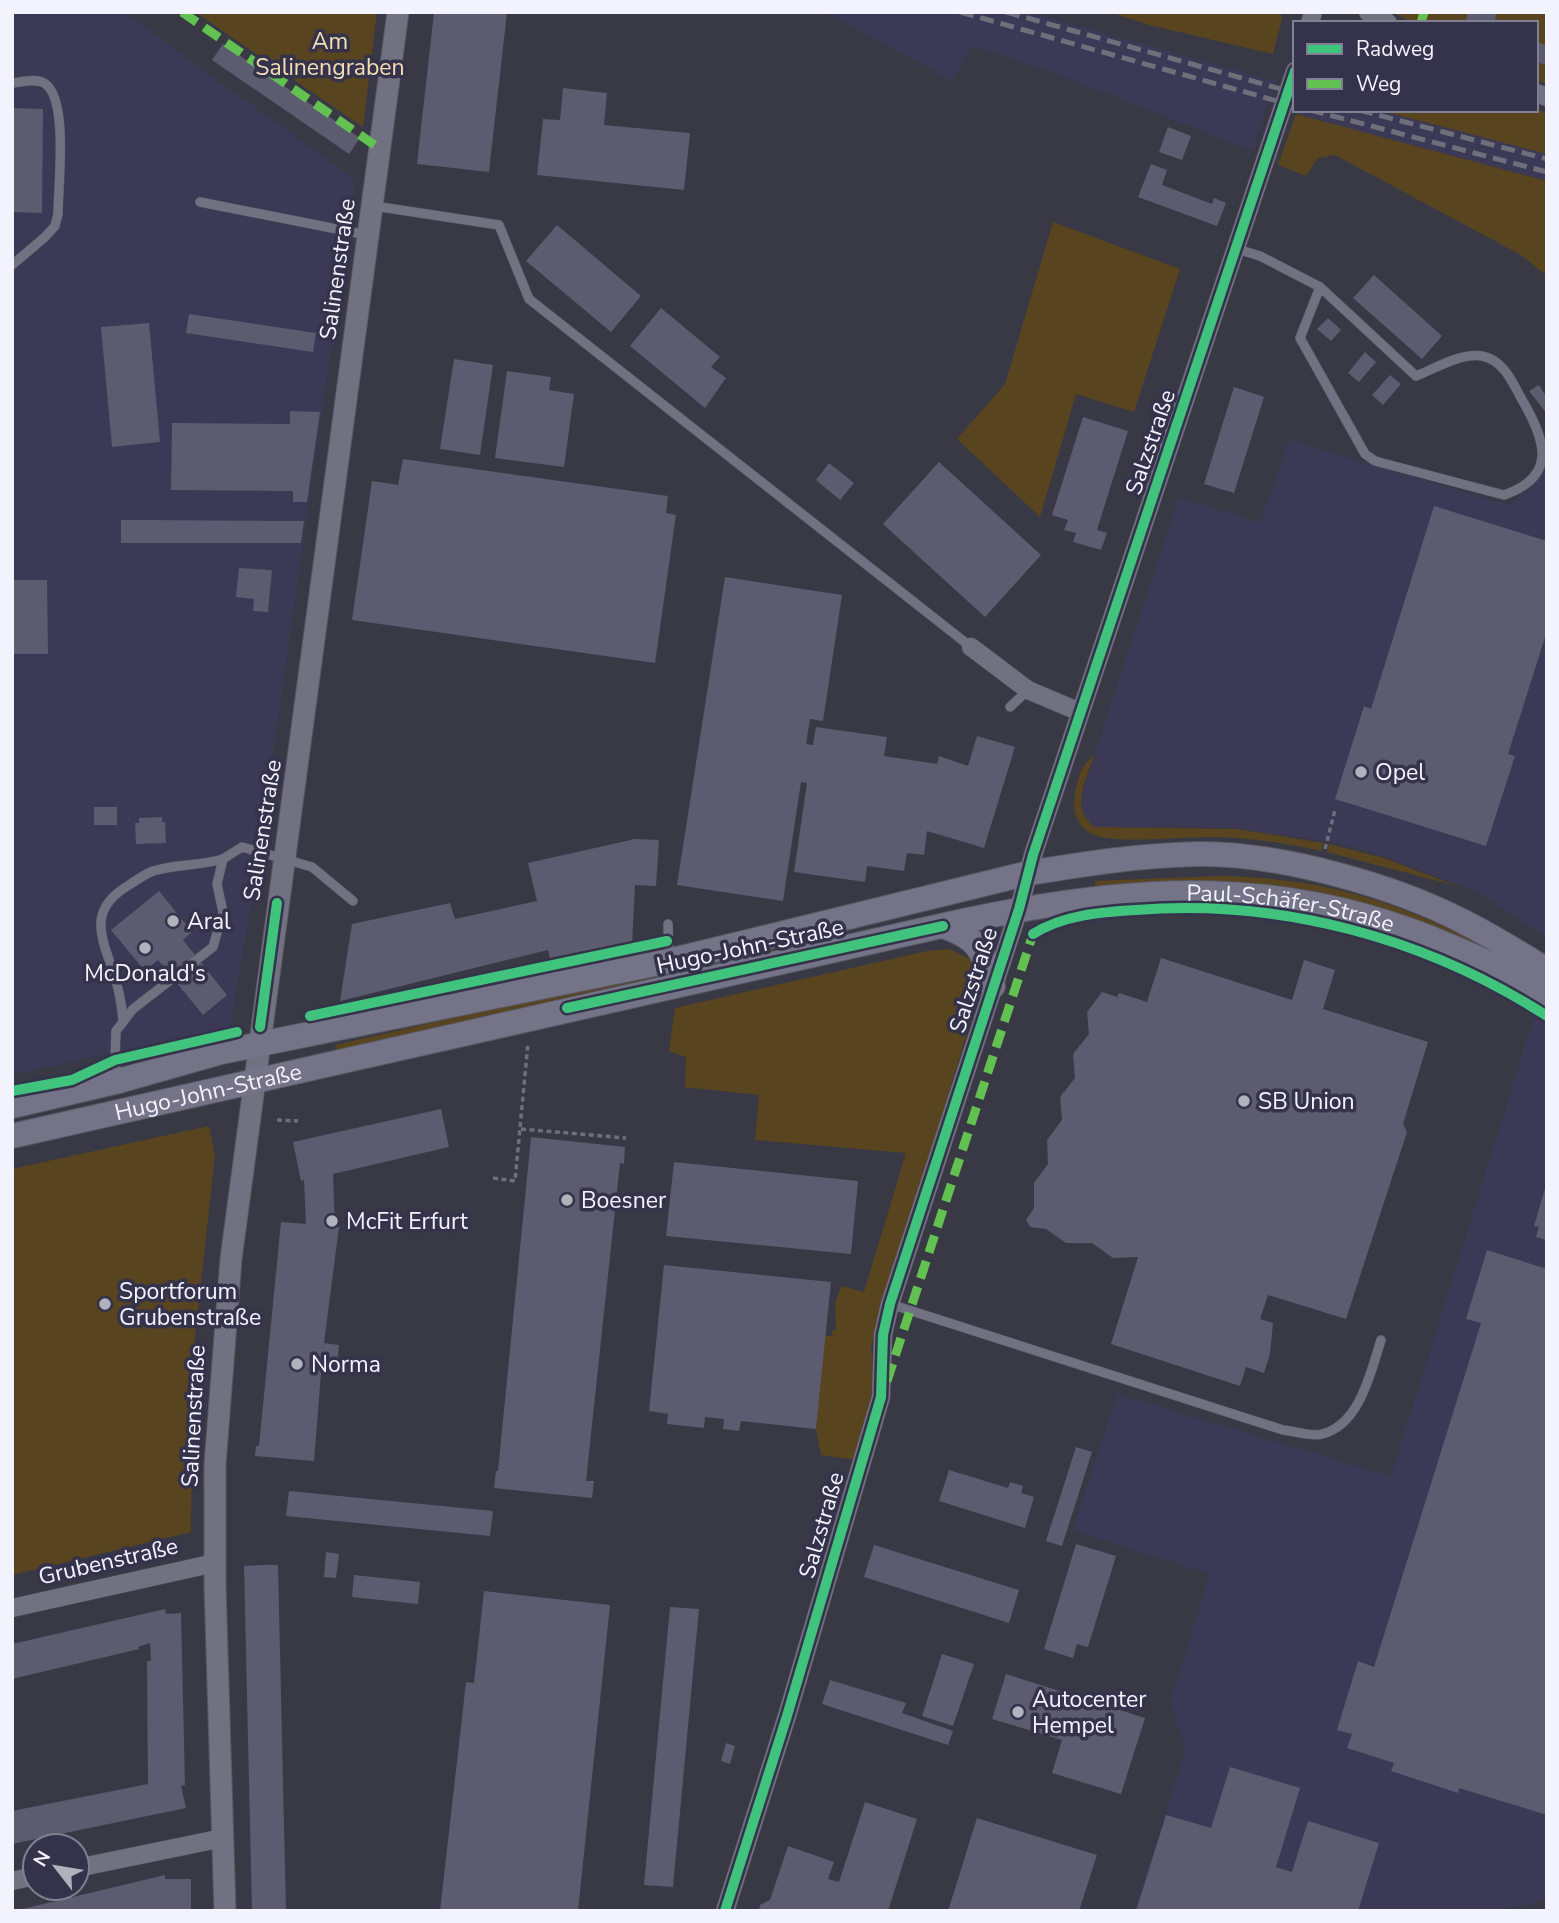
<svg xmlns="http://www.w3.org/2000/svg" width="1559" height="1923" viewBox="0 0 1559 1923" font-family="'Nunito Sans',sans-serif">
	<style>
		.built { fill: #3b3955 }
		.green { fill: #58441f }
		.building { fill: #5c5b6f }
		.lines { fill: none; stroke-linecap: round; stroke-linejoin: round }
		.service-casing { stroke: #585862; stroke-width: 10 }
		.minor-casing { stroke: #585862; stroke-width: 19 }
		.tertiary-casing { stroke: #585862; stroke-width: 23 }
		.secondary-casing { stroke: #585862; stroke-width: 26 }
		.path { stroke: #6f6f7c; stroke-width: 3.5; stroke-dasharray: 5 3.5; stroke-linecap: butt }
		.service { stroke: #727182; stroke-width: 9 }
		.minor { stroke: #727182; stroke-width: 18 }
		.tertiary { stroke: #727182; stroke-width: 21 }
		.secondary { stroke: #747387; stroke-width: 24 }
		.rail { stroke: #6f6f7b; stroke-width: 5; stroke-dasharray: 14 7; stroke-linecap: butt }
		.quiet { stroke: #63c152; stroke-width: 9; stroke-dasharray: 18 9; stroke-linecap: butt }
		.cycleway-casing { stroke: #34334b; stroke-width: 15 }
		.cycleway { stroke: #40c37c; stroke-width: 10 }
		.poi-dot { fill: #b2b2bd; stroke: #34334b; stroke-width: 2.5 }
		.labels { text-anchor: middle; stroke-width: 7; stroke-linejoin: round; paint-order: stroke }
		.park-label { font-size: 23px; fill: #f6deb4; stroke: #34334b }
		.street-label { font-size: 23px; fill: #f3f3fd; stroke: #34334b }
		.poi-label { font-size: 23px; fill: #f3f3fd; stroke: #34334b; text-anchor: start }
	</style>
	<rect width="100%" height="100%" fill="#393945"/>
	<g class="built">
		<path d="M12,12H124L355,180L253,894L230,1027L12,1075Z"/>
		<path d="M825,12H1028L1276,81L1253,151L1056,74L972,46L952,81Z"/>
		<path d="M1297,110H1378L1547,154V181L1296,114Z"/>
		<path d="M1289,440L1509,505L1547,469V938L1479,893L1381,855L1328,841L1238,829L1181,826L1107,829L1095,827L1086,820L1080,800L1179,497L1260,523Z"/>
		<path d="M1534,1017L1547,1025V1900L1495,1911H1134L1186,1751L1170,1702L1210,1574L1073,1530L1117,1394L1391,1476Z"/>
	</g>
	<g class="green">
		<path d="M195,12H377L363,127Z"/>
		<path d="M1109,12H1281L1282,18L1273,54L1149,25Z"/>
		<path d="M1392,12H1547V84L1536,80V23H1413Z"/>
		<path d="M1536,109L1547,113V154L1378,110Z"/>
		<path d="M1296,114L1547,181V276L1521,255L1335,155L1318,158L1306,176L1278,165Z"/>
		<path d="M1053,222L1180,269L1134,412L1076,394L1040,517L957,439L1005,384Z"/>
		<path d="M1094,756C1086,781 1069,809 1095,827L1238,829L1323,843L1321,851C1286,843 1251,838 1215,837C1187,836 1112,845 1092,834C1076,826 1072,809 1075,793C1078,779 1081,764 1094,756Z"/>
		<path d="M1329,844L1384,858L1457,886L1327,852Z"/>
		<path d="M1220,876C1342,878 1416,910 1522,965L1483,949L1144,882L1095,886V881Z"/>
		<path d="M772,945L774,950L337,1050L335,1045Z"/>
		<path d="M950,949L967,958L973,954L982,984L871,1347C877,1388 867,1421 856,1460L821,1455L816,1429L825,1336H832V1331L836,1330L835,1304L841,1286L864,1292L906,1153L755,1140L759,1095L685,1087L686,1057L669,1051L675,1008L927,951Z"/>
		<path d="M209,1126L215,1155L193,1355L191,1532L12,1575V1169Z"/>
	</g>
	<g class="building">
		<path d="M434,12H507L489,172L417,164Z"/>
		<path d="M1468,12H1497L1494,23H1465Z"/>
		<path d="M1536,42L1547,45V65L1536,62Z"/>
		<path d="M223,44L360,138L349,154L212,60Z"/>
		<path d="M563,88L607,93L604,125L690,133L684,190L537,175L543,119L560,120Z"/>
		<path d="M12,108L43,109L42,213L12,212Z"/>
		<path d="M1168,127L1191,136L1182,160L1159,152Z"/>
		<path d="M1151,164L1167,170L1162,185L1212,204L1214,198L1226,203L1217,226L1138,197Z"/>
		<path d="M557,225L641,296L611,332L526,261Z"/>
		<path d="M1374,275L1442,336L1422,359L1353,298Z"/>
		<path d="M661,308L720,357L711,367L726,378L705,408L630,346Z"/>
		<path d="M189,314L316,333L313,352L186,333Z"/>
		<path d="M1328,318L1341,330L1331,341L1317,329Z"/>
		<path d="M149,323L160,442L112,447L101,327Z"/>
		<path d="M1365,352L1376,362L1359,382L1348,373Z"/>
		<path d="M454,359L493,365L480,455L440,449Z"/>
		<path d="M507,371L551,377L549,390L574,394L564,467L495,458Z"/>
		<path d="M1390,375L1401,384L1383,405L1372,395Z"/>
		<path d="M1539,385L1547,398V414L1529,391Z"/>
		<path d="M1234,387L1264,397L1234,493L1204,484Z"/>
		<path d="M290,411L320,412L307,502H293V491L171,490L172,423L290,424Z"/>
		<path d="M1083,417L1128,431L1097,530L1107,533L1101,550L1073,542L1076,533L1064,530L1068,520L1052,515Z"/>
		<path d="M403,459L668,496L666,513L676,515L655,663L352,620L372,481L398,485Z"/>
		<path d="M939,462L1041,555L985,617L883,524Z"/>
		<path d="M829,463L854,483L840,500L816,480Z"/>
		<path d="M1434,506L1547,541V631L1508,754L1515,756L1486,846L1335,799L1364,706L1371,709Z"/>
		<path d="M121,520H140L304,521L301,543H121Z"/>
		<path d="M239,568L272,570L268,612L253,611L254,599L236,597Z"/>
		<path d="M725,577L842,595L823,721L810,719L806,744L813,745L816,727L887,737L884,756L937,764L939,756L968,766L977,736L1015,747L984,848L927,831L924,855L907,853L904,871L867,866L865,882L794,872L807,783L801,782L783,901L677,885Z"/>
		<path d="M12,580H47L48,654H12Z"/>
		<rect x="94" y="807" width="23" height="18"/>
		<path d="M162,817V822H165L166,843L136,844L135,823H139V818Z"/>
		<path d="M635,839L659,840L656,886L635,885L632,946L551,963L548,950L340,1001L352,924L450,903L455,919L537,901L528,863Z"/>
		<path d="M159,891L192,932L183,940L227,995L203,1015L158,960L145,971L111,930Z"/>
		<path d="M1161,958L1292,1000L1304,960L1335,970L1323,1009L1428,1042L1403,1124L1407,1132L1346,1319L1268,1295L1260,1319L1273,1323L1270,1354L1264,1373L1246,1367L1240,1386L1111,1344L1138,1257L1113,1258L1092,1243H1066L1046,1229L1030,1227L1026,1220L1034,1208V1183L1048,1164L1047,1140L1062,1120L1060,1097L1075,1078L1073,1054L1089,1034L1087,1012L1102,992L1117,997L1119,993L1147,1002Z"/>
		<path d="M441,1109L449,1147L333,1174L335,1227H339L324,1343L339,1345L337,1363L322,1361L314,1461L255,1456L256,1446H259L281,1222L306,1224L304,1180L301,1181L293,1142Z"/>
		<path d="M531,1137L625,1147L624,1164L620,1163L586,1481H594L592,1498L494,1488L496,1471H498Z"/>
		<path d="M674,1162L858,1181L851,1254L666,1236Z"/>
		<path d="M1546,1185H1547V1240L1536,1237L1539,1227L1534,1226Z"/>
		<path d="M1487,1250L1547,1269V1815L1459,1788L1458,1793L1391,1771L1394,1763L1347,1748L1352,1734L1337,1730L1358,1661L1374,1667L1481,1323L1466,1319Z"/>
		<path d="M664,1265L831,1282L816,1429L741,1421L739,1431L723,1429L724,1419L705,1417L704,1428L667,1424L668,1414L649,1411Z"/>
		<path d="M1076,1447L1092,1452L1062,1546L1046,1541Z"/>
		<path d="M949,1470L1008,1488L1010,1482L1023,1486L1021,1493L1034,1497L1025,1528L939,1501Z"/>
		<path d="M289,1491L493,1511L490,1536L286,1516Z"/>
		<path d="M1076,1544L1116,1556L1088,1647L1077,1644L1073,1658L1044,1649Z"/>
		<path d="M874,1545L1019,1590L1009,1623L864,1577Z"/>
		<path d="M326,1552L339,1554L336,1578L324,1577Z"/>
		<path d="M263,1565H278L286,1911H252L244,1566Z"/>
		<path d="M354,1575L420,1582L418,1604L352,1597Z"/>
		<path d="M484,1591L610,1605L578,1911H440L466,1682L474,1683Z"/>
		<path d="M670,1607L699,1609L673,1887L644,1885Z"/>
		<path d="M165,1609L166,1614L181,1613L185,1785L181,1786L186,1808L12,1844V1811L148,1784L147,1661H151L150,1643L138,1647L139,1649L12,1679V1644Z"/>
		<path d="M942,1654L974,1664L953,1726L922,1716Z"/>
		<path d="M1006,1674L1145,1718L1121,1794L1052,1773L1062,1740L992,1719Z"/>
		<path d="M830,1680L906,1703L902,1713L953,1731L948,1745L822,1704Z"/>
		<path d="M726,1743L735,1746L730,1764L721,1761Z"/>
		<path d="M1230,1767L1300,1788L1276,1867L1292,1872L1308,1821L1379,1843L1358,1911H1136L1166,1815L1211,1828Z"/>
		<path d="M865,1802L917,1819L888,1911H759L760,1905L770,1900L788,1846L834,1862L828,1879L839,1882Z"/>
		<path d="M977,1818L1097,1855L1079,1911H948Z"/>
		<path d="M165,1875V1879H191V1911H14Z"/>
	</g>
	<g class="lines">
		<g class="service-casing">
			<g id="service">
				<path d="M12,83C22,82 35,78 44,83C69,97 58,187 58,214L55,226L45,237L12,265"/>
				<path d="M200,202L367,235"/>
				<path d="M374,206L499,225L529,299L971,647"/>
				<path d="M1237,249L1260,256L1320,287L1416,376C1434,369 1462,352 1482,356C1503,360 1512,381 1521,398C1545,439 1559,476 1504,495L1375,461L1365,454L1300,338L1320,287"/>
				<path d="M1010,707L1028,690"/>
				<path d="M668,924L669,959"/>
				<path d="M123,1022C122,1005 119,990 114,974C101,936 87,910 129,885C137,880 145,874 153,871C176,864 200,866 223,859"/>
				<path d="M119,1081L115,1060L116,1031L133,1009L213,947L223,912L217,884L223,859L242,847L312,867L353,901"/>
				<path d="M890,1304L1283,1430C1294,1431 1312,1437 1322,1434C1360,1425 1371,1371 1381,1340"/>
			</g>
		</g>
		<g class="minor-casing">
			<g id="minor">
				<path d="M1368,12L1388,23"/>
				<path d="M1310,23L1313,12"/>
				<path d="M1536,93L1547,97"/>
				<path d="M971,647L1028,690L1080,712"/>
				<path d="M12,1608L215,1563"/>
				<path d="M77,1868L223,1838"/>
				<path d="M12,1881L35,1876"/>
				<path d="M725,1911L787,1716L881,1397L883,1335L890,1304L1019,909L1033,855L1295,71"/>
			</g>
		</g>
		<g class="tertiary-casing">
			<path id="tertiary" d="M225,1911L215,1586V1465L231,1259L398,12"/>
		</g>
		<g class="secondary-casing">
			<g id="secondary">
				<path d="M943,926C980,939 982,950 993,986"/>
				<path d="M12,1106L119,1081L221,1052L669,961L1029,873C1084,864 1141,855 1198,854C1278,853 1393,885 1464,922C1492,936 1519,953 1547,970"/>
				<path id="s1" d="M12,1136L963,921C1136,884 1287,875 1452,947C1485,961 1518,975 1547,995"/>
			</g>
		</g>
		<g class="path">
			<path d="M1325,849L1335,810"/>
			<path d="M277,1120L298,1121"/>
			<path d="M521,1129L626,1138"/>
			<path d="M493,1178L515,1181L528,1043"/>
		</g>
		<use href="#service" class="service"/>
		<use href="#minor" class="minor"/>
		<use href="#tertiary" class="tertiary"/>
		<use href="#secondary" class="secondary"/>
		<g class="rail">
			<path d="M960,12L1295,106"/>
			<path d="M1006,12L1295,93"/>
			<path d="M1310,110L1547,172"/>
			<path d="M1359,110L1547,159"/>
		</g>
		<g class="quiet">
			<path d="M182,12L379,148"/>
			<path d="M1421,23L1424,12"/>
			<path d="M887,1381L1033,934L1038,931"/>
		</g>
		<g class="cycleway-casing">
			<g id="cycleway">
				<path d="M1033,934C1063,915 1101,912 1136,910C1281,899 1424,937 1547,1016"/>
				<path d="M567,1008L943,926"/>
				<path d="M310,1016L667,941"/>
				<path d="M260,1027L277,903"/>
				<path d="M12,1091L72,1080L115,1060L237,1032"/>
				<path d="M725,1911L787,1716L881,1397L883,1335L890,1304L1019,909L1033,855L1295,71"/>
			</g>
		</g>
		<use href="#cycleway" class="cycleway"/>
	</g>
	<g class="poi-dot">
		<circle cx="1361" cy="772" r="7"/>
		<circle cx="173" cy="921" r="7"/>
		<circle cx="145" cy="948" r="7"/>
		<circle cx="1244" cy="1101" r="7"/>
		<circle cx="567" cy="1200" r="7"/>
		<circle cx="332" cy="1221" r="7"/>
		<circle cx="105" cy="1304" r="7"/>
		<circle cx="297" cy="1364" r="7"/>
		<circle cx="1018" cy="1712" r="7"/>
	</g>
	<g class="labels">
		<g class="park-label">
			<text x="330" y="49">Am<tspan x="330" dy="26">Salinengraben</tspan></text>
		</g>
		<g class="street-label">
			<text transform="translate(337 269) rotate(-82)" y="8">Salinenstraße</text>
			<text transform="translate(1150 442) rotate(-71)" y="8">Salzstraße</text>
			<text transform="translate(262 830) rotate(-81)" y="8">Salinenstraße</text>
			<text dy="8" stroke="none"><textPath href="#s1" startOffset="1306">Paul-Schäfer-Straße</textPath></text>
			<text transform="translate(750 946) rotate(-12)" y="8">Hugo-John-Straße</text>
			<text transform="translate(973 980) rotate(-72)" y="8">Salzstraße</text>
			<text dy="8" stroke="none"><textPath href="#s1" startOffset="201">Hugo-John-Straße</textPath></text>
			<text transform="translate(193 1416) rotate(-87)" y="8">Salinenstraße</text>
			<text transform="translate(821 1525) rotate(-74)" y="8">Salzstraße</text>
			<text transform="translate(108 1561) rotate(-13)" y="8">Grubenstraße</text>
		</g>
		<g class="poi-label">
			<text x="1375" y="780">Opel</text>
			<text x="187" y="929">Aral</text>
			<text x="145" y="981" text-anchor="middle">McDonald's</text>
			<text x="1258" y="1109">SB Union</text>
			<text x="581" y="1208">Boesner</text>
			<text x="346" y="1229">McFit Erfurt</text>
			<text x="119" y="1299">Sportforum<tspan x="119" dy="26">Grubenstraße</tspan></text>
			<text x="311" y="1372">Norma</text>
			<text x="1032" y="1707">Autocenter<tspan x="1032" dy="26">Hempel</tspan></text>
		</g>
	</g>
	<rect width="1559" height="1923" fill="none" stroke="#f3f3fd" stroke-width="28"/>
	<rect x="1293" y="21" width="245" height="91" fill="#34334b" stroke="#808092" stroke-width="2"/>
	<rect x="1307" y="44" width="35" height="10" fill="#40c37c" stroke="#808092" stroke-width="2"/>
	<text x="1356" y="56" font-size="21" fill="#f3f3fd">Radweg</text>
	<rect x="1307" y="79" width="35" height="10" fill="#63c152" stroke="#808092" stroke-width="2"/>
	<text x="1356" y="91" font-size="21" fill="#f3f3fd">Weg</text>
	<g transform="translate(56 1867) rotate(301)"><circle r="33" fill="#34334b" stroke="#808092" stroke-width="2"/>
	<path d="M0-5L12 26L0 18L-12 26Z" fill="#b2b2bd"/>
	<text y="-10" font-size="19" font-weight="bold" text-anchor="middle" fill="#f3f3fd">N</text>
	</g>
</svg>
